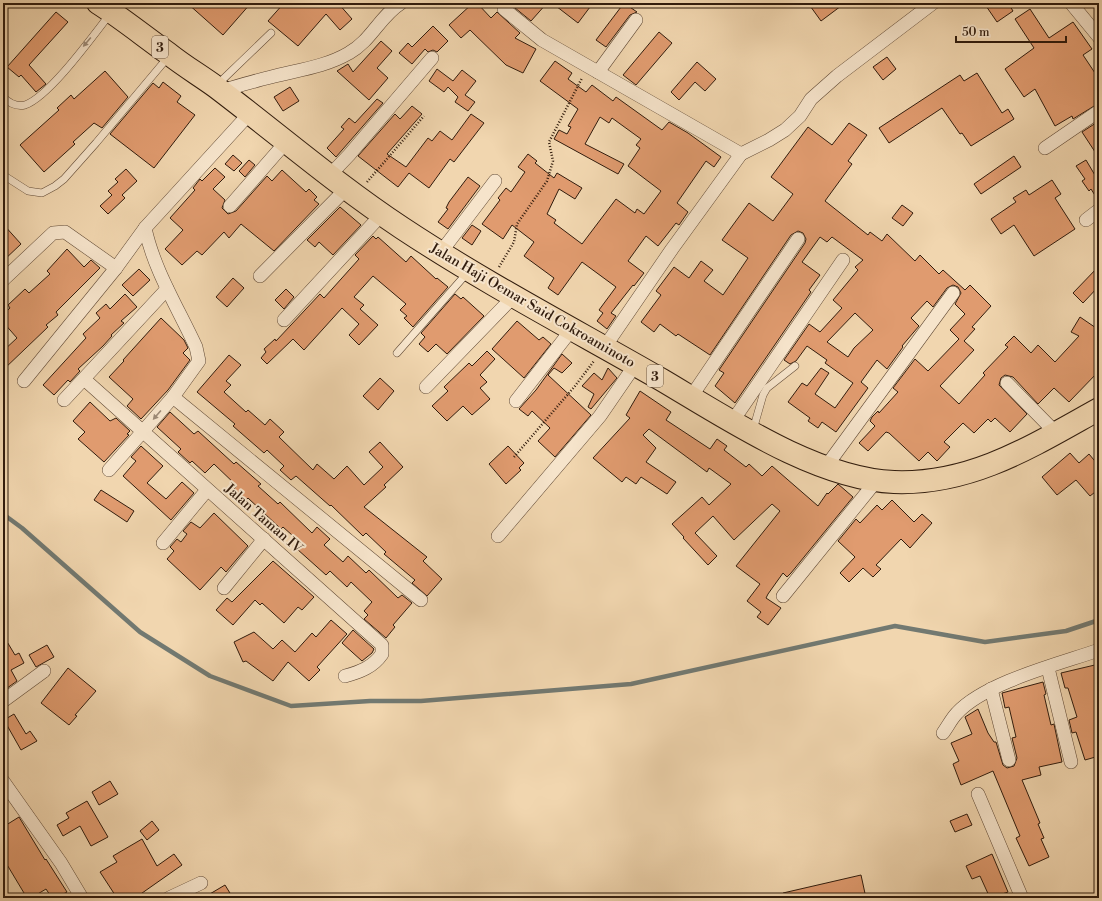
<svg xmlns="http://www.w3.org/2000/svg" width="1102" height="901" viewBox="0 0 1102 901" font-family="'Libre Bodoni',serif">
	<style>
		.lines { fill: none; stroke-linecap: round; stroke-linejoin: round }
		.stream { stroke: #727971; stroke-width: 4.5 }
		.building { fill: #e09b6f; stroke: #311c0d; fill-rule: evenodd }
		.service-casing { stroke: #614a36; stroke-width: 8 }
		.minor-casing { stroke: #614a36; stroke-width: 14 }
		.trunk-casing { stroke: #311c0d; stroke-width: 24 }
		.path { stroke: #311c0d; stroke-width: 2.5; stroke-dasharray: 1 2; stroke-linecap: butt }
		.service { stroke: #f6e4cb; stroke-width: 7 }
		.minor { stroke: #f6e4cb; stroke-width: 13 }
		.trunk { stroke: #f1d6af; stroke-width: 22 }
		.oneway { fill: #9d8a76 }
		.labels { text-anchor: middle; stroke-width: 4; stroke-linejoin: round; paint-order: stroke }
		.shield { fill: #f6e4cb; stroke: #6c5846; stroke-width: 1 }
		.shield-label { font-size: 13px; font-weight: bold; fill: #311c0d }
		.street-label { font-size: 14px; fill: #311c0d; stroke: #f6e4cb }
	</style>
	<rect width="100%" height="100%" fill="#f1d6af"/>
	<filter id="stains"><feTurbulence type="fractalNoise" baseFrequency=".005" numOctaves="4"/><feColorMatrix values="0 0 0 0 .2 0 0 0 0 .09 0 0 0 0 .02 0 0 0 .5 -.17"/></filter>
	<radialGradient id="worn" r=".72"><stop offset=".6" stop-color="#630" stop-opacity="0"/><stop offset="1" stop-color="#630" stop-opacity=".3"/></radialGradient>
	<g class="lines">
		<path class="stream" d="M3,514L22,528L140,632L210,676L291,706L370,701H421L631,684L895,626L985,642L1066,631L1099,620"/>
	</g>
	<g class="building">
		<path d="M187,3H251L223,35Z"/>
		<path d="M284,3H338L352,19L340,30L326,14L298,46L268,21Z"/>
		<path d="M473,3H477L491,18L497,12L520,33L515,38L536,49L523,73L506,65L470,30L461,38L449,25Z"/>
		<path d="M509,3H547L531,21Z"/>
		<path d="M552,3H593L578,23Z"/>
		<path d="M624,3L637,12L630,15L606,47L596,40Z"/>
		<path d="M808,3H845L821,21Z"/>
		<path d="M984,3H1008L1013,11L997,22Z"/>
		<path d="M1030,9L1049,38L1073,22L1092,49L1083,55L1099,79V103L1073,119L1072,116L1055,126L1035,89L1024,97L1005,69L1034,48L1015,19Z"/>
		<path d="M56,12L68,22L29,65L46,84L36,92L21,75L19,77L7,67Z"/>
		<path d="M433,26L448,41L437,52L433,50L428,52L425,49L412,64L399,53L408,43L412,47Z"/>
		<path d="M659,32L672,43L636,85L623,75Z"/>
		<path d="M381,41L392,51L377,68L388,78L369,100L337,71L348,64L353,72Z"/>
		<path d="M887,57L896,69L883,80L873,67Z"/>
		<path d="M555,61L572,73L568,79L586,92L592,85L613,101L616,97L662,130L669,122L688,133L721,157L714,167L706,161L677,203L688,212L679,225L676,223L658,246L646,236L628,261L644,273L634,286L633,285L611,313L616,316L607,329L597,321L603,313L599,310L616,287L582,262L558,295L548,288L554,278L524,256L534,242L512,225L503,239L482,224L500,200L498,198L506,188L511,192L525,172L518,167L528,154L537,161L535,163L554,178L557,173L582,188L575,199L559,189L547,214L556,220L554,223L582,244L616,199L635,213L637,209L644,214L661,191L628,166L640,148L636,145L641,139L612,118L609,123L600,117L585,144L624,164L618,174L554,139L559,130L567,134L571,127L568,126L578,109L540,81Z"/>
		<path d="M697,62L716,79L705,91L695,82L679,100L671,92Z"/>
		<path d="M437,69L453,81L462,70L476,81L465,95L475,102L468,111L455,102L458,97L448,87L444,92L429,81Z"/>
		<path d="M105,71L128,97L102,128L94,123L73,142L75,144L44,172L20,145L59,110L57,108L71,95L74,99Z"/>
		<path d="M977,73L1002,113L1008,109L1014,119L971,146L962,133L960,134L942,108L889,143L879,128L960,75L964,81Z"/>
		<path d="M163,82L181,96L177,102L195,115L154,168L110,134L153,83L159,88Z"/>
		<path d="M290,87L299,101L283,111L274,97Z"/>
		<path d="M377,99L383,103L336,157L327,148L344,129L341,127L349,118L355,123Z"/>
		<path d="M412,106L422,114L387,154L406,167L428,138L432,141L440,131L452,140L471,114L484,123L454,162L450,159L429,188L409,173L398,187L358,156L395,114L400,119Z"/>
		<path d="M1099,121V158L1082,132Z"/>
		<path d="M849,123L867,135L848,161L852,164L825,201L868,235L870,232L882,241L887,234L915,261L920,255L939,274L943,270L965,290L970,285L991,306L972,327L975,329L964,341L974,350L940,386L959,404L985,375L983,373L1008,347L1005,345L1014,336L1031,353L1038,345L1055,362L1079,336L1071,332L1080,317L1099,330V371L1069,402L1054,388L1038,404L1013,377L1005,375L1001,378L999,385L1027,414L1010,432L995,418L991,422L988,419L974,433L963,423L944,442L950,447L937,461L928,452L919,461L889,433L886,432L868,451L859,443L875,426L870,421L872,417L878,411L879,413L898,392L893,388L915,359L928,371L959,339L950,330L965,314L955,304L961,293L958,287L953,285L947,288L933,307L927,301L911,318L919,326L902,346L903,347L887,369L877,360L861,382L868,388L836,432L822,422L818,428L808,421L810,418L788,402L802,383L807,386L821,368L829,373L815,394L835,408L853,383L825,363L827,360L807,346L796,361L790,364L784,360L809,324L820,332L842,308L833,300L858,270L855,267L863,260L832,237L827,242L820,237L802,262L820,275L809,290L811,292L735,403L715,386L724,373L719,370L805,243L806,239L803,233L798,231L791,235L710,355L678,334L676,336L660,324L654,332L641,322L661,295L656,291L674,267L689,278L701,261L713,270L704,281L723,295L748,258L722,240L749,203L773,221L793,194L771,177L808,127L832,145ZM855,313L873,330L854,348L848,357L827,342Z"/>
		<path d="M233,155L242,163L234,171L225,164Z"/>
		<path d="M1014,156L1021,167L981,194L974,184Z"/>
		<path d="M249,160L255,165L245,177L239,171Z"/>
		<path d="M1086,160L1099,182V195L1096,197L1091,189L1089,191L1082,181L1085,179L1076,166Z"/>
		<path d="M215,168L225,177L213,189L225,200L222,208L228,214L236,211L267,176L272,181L282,170L306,192L309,189L317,197L314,200L319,204L274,251L241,224L229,238L224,232L202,255L197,251L182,265L165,249L183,230L170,218L195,190L193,188L200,179L202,181Z"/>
		<path d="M126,169L137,181L122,195L125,198L108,214L100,206L112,195L108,191L118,182L115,179Z"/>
		<path d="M468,177L480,186L448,229L438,222L448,209L446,208L449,202Z"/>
		<path d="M1052,180L1061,194L1055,198L1075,229L1034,256L1014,225L1001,234L991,219L1016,202L1013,198L1026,190L1029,195Z"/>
		<path d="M902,205L913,213L903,226L892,218Z"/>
		<path d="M340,207L361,225L333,255L319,242L315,247L307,240Z"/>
		<path d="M3,224L21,244L3,261Z"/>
		<path d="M472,225L481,231L472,245L462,238Z"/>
		<path d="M373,236L376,239L378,237L406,262L411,256L436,279L437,278L448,287L413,327L404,318L407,316L400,310L406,304L373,276L354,297L364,305L360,309L378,325L359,345L349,335L359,324L342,308L304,350L293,339L267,364L261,358L266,352L264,349L275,339L276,341L320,294L324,298L359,259L355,255Z"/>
		<path d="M67,249L84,267L91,260L100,268L56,312L58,315L46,325L48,327L3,370V351L17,338L3,322V315L10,308L8,305L25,289L29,293L50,274L47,271Z"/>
		<path d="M1099,266V286L1083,303L1073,293Z"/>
		<path d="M139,269L150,280L133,296L122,285Z"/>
		<path d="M233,278L244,288L227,307L216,297Z"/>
		<path d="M286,289L294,297L284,309L275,300Z"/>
		<path d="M125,294L137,307L121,321L124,323L111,335L112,336L103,346L78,369L80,371L70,382L68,380L54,395L43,385L86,338L83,334L100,318L96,313L106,304L110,309Z"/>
		<path d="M455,294L461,299L463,297L484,316L447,354L436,344L428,352L419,344L425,337L421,333Z"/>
		<path d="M161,318L184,340L188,348L183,353L190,360L168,390L141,419L127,406L133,399L109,377L124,361L123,360Z"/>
		<path d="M517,321L539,340L543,337L551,344L524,378L492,349Z"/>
		<path d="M487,351L495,359L480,375L487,382L480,388L490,399L472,415L463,406L447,421L432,406L448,391L444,387L469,363L472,366Z"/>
		<path d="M562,354L572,363L562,373L554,368L548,375L591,415L555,457L538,441L550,428L532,411L528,416L519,409L536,390Z"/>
		<path d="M229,355L241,365L226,381L231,385L224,392L246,412L248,410L265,425L270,419L284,432L279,437L313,470L317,464L334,479L347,466L364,485L383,467L369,452L380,442L403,467L384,485L386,487L364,507L427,557L423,561L442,579L427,596L412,583L415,580L384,554L386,552L366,533L363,536L331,505L330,506L296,476L291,480L280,470L284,466L267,450L264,453L233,426L235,424L197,392Z"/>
		<path d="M608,368L617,378L591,409L588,407L594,394L582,386L594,373L602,380Z"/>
		<path d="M380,378L394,391L378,410L363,396Z"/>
		<path d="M640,391L671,412L666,420L710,449L717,439L727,446L724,450L746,467L749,464L762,476L772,466L818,506L827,493L828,494L838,484L853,497L791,573L787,577L783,573L768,594L766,598L781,608L768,625L757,617L761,612L747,601L760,584L736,566L780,511L772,504L734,540L713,516L695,533L717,556L708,565L683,538L684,537L672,524L702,497L709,505L731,484L709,468L707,472L649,429L643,435L656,448L646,462L676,482L667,494L641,477L636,484L626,477L622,482L593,458L630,418L626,415Z"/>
		<path d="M90,402L110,421L116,418L130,431L127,434L129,435L104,462L78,439L85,432L73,421Z"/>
		<path d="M170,412L194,434L198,431L234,464L236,462L261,484L258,486L278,504L280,502L312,533L317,527L330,539L324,545L343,562L348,556L366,573L369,570L398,598L402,595L412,603L393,625L395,627L386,638L364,619L368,615L364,611L372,602L351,582L347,587L330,571L326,575L297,549L302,544L283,527L281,529L248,498L243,503L231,492L237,486L214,464L205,473L192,461L190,463L178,452L181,449L157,427Z"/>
		<path d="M141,446L163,466L147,483L166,499L182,482L194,493L171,520L123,476L136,461L131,457Z"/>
		<path d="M508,446L524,463L519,468L521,470L506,484L489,464Z"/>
		<path d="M1070,453L1079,463L1089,454L1099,466V489L1090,496L1076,480L1057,495L1042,477Z"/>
		<path d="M101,490L134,511L127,522L94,500Z"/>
		<path d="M892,500L914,522L922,514L932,523L910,548L901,539L876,565L881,569L873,577L863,568L849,582L840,573L855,557L838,541L856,519L860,523L877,505L882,510Z"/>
		<path d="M214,513L248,546L226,572L221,567L200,590L167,559L174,551L170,547L177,539L181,542L187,534L183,531L191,522L200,528Z"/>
		<path d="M273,561L314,597L302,610L298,607L284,623L262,603L260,605L255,600L233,625L216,610L227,598L232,602Z"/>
		<path d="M331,620L347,634L317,667L320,670L309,681L288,662L273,681L246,661L243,662L234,642L254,632L273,649L282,640L295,652L312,633L316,637Z"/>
		<path d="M353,630L374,649L372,653L362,661L342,643Z"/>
		<path d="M3,635L15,655L19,653L24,663L11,670L17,681L3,691Z"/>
		<path d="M47,645L54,657L36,667L29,655Z"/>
		<path d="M1099,664V756L1085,760L1076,732L1072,733L1069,720L1077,717L1068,688H1065L1061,673Z"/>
		<path d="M68,668L96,691L75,715L77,716L69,725L41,703Z"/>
		<path d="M1043,682L1046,694L1044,695L1051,725L1054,724L1062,762L1039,767L1041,775L1022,780L1040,823L1038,824L1044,838L1041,839L1049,857L1029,866L1016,838L1020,836L993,771L961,785L953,764L959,761L951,743L972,734L965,717L978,709L988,733L994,742H996L1003,765L1007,768L1014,766L1017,758L1012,738L1016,737L1009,707L1005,708L1002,693Z"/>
		<path d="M14,714L26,734L30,731L37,741L21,750L4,720Z"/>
		<path d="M110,781L118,794L99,805L92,792Z"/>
		<path d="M87,801L108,837L91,846L80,826L63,836L57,825L69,818L66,813Z"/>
		<path d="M967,814L972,825L955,832L950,821Z"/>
		<path d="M19,817L45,860L46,859L67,892L56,898H52L46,889L31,898H27L3,858V827Z"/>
		<path d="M152,821L159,830L147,840L140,831Z"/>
		<path d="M142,839L157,866L174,854L182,865L135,898H117L100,872L117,862L113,856Z"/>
		<path d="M992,854L1008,892L990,898L980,876L972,879L966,866Z"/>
		<path d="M861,875L866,898H783V893Z"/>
		<path d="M225,885L233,898H203Z"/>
	</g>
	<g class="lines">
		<g class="service-casing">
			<g id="service">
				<path d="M3,9L7,3"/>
				<path d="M217,85L271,33"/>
				<path d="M3,97C9,103 16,107 25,105C49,97 93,36 110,14"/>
				<path d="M3,175L28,191L42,193L55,186L64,179L96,143L169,56"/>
				<path d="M397,353L468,272"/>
				<path d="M753,430L763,395L767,388L795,366"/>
			</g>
		</g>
		<g class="minor-casing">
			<g id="minor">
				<path d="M1071,3L1099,37"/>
				<path d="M504,9L542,40L741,154"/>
				<path d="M598,72L636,20"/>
				<path d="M221,91C238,86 254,81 271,77C298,70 325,67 349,53C371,41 380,16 401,3"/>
				<path d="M1045,148L1099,111"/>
				<path d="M329,176L349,155L432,58"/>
				<path d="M230,206L286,142"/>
				<path d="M1086,220L1099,210"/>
				<path d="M441,252L495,181"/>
				<path d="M260,276L347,188"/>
				<path d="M3,280L53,233L65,232L116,268"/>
				<path d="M284,320L382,214"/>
				<path d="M604,348L672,249L741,154L769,140L785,130L800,116L811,99L837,76L933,3"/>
				<path d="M84,379L382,645V654C373,667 360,672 345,676"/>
				<path d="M24,381L116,268L145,228L250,113"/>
				<path d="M1007,383L1056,433"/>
				<path d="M426,387L515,295"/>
				<path d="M173,397L421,600"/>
				<path d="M691,397L798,239"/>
				<path d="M64,400L167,289"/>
				<path d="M516,401L572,329"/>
				<path d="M732,422L843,260"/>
				<path d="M825,468L953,293"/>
				<path d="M109,470L173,397L199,361L196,347C178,308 154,270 145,228"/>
				<path d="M498,536L600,416L635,365"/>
				<path d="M163,543L207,490"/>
				<path d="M224,588L264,539"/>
				<path d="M783,596L877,480"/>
				<path d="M1048,668L1071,762"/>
				<path d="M991,689L1009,760"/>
				<path d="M3,701L44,671"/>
				<path d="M943,733C948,726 952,718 957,713C986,682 1059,664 1099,650"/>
				<path d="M3,781L61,863L82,898"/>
				<path d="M978,794L1022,898"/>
				<path d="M169,898L201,883"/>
			</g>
		</g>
		<g class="trunk-casing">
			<path id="trunk" d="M98,3C123,19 145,37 169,54C184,66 201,76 216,87C278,134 337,185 402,228C485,283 575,330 662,380C728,419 817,479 894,482C972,485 1034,445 1099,409"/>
		</g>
		<g class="path">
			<path d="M367,182L424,116"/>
			<path d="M499,267L514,242L517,224L547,181L553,161L549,142L582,78"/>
			<path d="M514,457L575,386L594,361"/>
		</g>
		<use href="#service" class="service"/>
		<use href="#minor" class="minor"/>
		<use href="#trunk" class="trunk"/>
	</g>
	<defs><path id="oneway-solid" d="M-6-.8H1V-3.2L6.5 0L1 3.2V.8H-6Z"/></defs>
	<g class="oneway">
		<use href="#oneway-solid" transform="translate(87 42) rotate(130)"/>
		<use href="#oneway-solid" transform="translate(157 415) rotate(131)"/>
	</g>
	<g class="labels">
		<g class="shield">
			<rect x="152" y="36" width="16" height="22" rx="3"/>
			<rect x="647" y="365" width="16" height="22" rx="3"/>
		</g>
		<g class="shield-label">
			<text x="160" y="52">3</text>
			<text x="655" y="381">3</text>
		</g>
		<g class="street-label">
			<text transform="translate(533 305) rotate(30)" y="5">Jalan Haji Oemar Said Cokroaminoto</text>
			<text transform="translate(264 518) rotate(41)" y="5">Jalan Taman IV</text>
		</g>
	</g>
	<rect width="1102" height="901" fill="none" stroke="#f1d6af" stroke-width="16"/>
	<rect x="4" y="4" width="1094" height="893" fill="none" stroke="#311c0d" stroke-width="2"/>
	<rect x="8" y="8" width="1086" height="885" fill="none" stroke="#311c0d"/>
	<path d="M956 36v6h110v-6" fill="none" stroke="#311c0d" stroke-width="2"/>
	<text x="962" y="36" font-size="12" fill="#311c0d" stroke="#f6e4cb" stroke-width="3" paint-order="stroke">50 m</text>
	<rect width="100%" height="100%" filter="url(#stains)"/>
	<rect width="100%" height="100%" fill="url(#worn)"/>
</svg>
